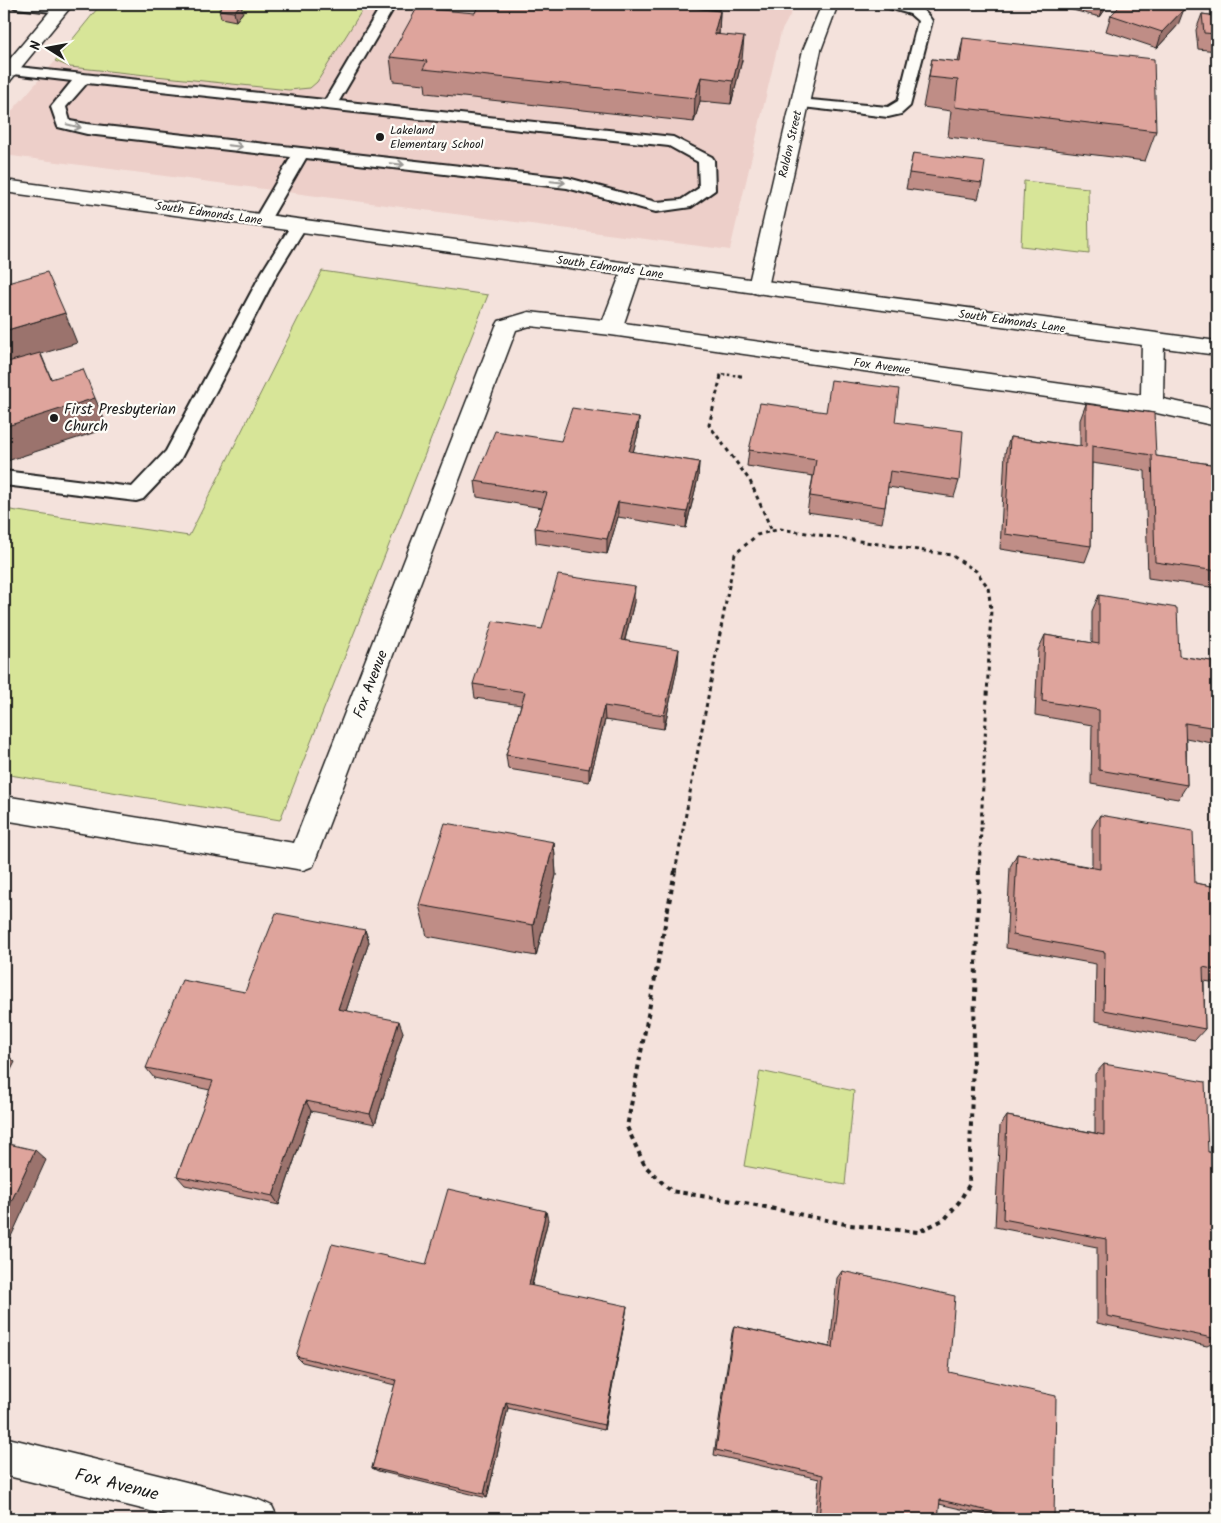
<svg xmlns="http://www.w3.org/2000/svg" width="1221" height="1523" viewBox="0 0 1221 1523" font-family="Kalam,sans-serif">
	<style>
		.built { fill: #edcfc9 }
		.green { fill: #d7e598; stroke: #7a805a }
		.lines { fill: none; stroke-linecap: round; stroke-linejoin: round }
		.lane-casing { stroke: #1c1c1c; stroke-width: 4 }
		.street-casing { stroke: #1c1c1c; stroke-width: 3 }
		.secondary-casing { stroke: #1c1c1c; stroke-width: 3 }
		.path-far2 { stroke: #1c1c1c; stroke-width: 2.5; stroke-dasharray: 2.5 2.5; stroke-linecap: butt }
		.path-far1 { stroke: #1c1c1c; stroke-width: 3; stroke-dasharray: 4 4; stroke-linecap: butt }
		.path { stroke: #1c1c1c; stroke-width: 4; stroke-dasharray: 4.5 4.5; stroke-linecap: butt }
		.lane { fill: #fdfcf7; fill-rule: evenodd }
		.street { fill: #fdfcf7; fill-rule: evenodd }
		.secondary { fill: #fdfcf7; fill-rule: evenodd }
		.wall { fill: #bf8d86; stroke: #1c1c1c }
		.shaded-wall { fill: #9b736d; stroke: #1c1c1c }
		.building { fill: #dea49c; stroke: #1c1c1c }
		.oneway { stroke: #989794 }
		.poi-dot { fill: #1c1c1c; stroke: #fdfcf7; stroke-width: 2 }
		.labels { text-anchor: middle; stroke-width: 4.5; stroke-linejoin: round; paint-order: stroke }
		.far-poi-label { font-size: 12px; fill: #1c1c1c; stroke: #fdfcf7; text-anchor: start }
		.far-street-label { font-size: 12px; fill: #1c1c1c; stroke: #fdfcf7 }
		.poi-label { font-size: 15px; fill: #1c1c1c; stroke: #fdfcf7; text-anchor: start }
		.street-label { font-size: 15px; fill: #1c1c1c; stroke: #fdfcf7 }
		.near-street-label { font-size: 18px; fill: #1c1c1c; stroke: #fdfcf7 }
	</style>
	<rect width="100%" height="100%" fill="#f4e2dc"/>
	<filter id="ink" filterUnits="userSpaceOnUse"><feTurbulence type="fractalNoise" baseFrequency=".02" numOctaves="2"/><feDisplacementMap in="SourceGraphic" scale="10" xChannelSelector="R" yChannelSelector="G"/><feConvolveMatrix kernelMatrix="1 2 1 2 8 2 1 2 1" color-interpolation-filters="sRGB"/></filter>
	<g filter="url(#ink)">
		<path class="built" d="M105,4H796L781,32L730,250L4,155V120Z"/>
		<g class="green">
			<path d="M101,4H366L317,82L310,88L289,90L70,67L55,61Z"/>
			<path d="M1024,181L1088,188L1089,254L1021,246Z"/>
			<path d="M322,271L488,295L280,820L4,774V509L189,536Z"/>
			<path d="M760,1071L854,1091L845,1185L744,1166Z"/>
		</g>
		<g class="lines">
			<g class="lane-casing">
				<g id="lane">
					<path d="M9,4H51L66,6L68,9L61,13L16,8Z"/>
					<path d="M382,4H396L339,101L673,137L712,157L714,160L715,190L691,207L656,212L567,188L306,158L270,220L268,223H256L254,220L291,157L87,134L58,127L51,107L72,81L4,73V67L9,66L325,100ZM87,83L669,146L698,162L699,188L681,200L656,202L568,178L87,124L70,121L66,107Z"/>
					<path d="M883,4C902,3 921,2 932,21L910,106L901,114L888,117L794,106L792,103L794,100L799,99L888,107L898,101L918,21L910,14L885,7Z"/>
					<path d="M299,220L305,222L307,225L278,272L180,460L143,499L136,501L4,485V471L132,487L166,451L262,272L293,222Z"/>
				</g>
			</g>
			<g class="street-casing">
				<g id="street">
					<path d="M822,4H838L821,50L768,287L765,292L758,294L751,292L748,287L803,50Z"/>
					<path d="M632,264L639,265L642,270L624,323L1141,395L1142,340L1145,335L1153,333L1161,335L1164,340L1163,399L1217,410V426L1152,412L611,335L530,326L516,330L313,866L303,870L4,820V796L294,843L496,326L499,321L529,312L603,320L622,270L625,265Z"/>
					<path d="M4,1437L259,1500L272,1506L278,1519H183L4,1475Z"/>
				</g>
			</g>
			<g class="secondary-casing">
				<g id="secondary">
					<path d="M56,4H73L10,81L4,82V66Z"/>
					<path d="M4,180L1217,341V355L4,192Z"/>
				</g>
			</g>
			<path class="path-far2" d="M720,377L721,374L742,376"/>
			<g class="path-far1">
				<path d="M721,376L709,425L750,481L772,531"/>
				<path d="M739,376H742"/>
				<path d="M675,872L735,554L757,535L780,529L951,555L976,571L988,587L991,609L979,872"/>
			</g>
			<path class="path" d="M675,871L627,1127L645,1166L671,1191L751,1204L850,1225L918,1232L945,1219L959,1202L969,1185L979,871"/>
			<use href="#lane" class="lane"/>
			<use href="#street" class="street"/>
			<use href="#secondary" class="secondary"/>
		</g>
		<g class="wall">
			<path d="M479,4H720L719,10L680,7L720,11L719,34L742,60L731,104L700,101L694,122L426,93L425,84L393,81L390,57L475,13Z"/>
			<path d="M1049,4H1109L1100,17Z"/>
			<path d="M219,10L243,12L236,21L221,18Z"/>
			<path d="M1202,14L1217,16V51L1198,49L1196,30Z"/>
			<path d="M1111,15L1178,25L1157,48L1106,31Z"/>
			<path d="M963,38L1156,131L1145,161L948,137L951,111L923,107L932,59L958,62Z"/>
			<path d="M913,153L982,183L978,199L906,189Z"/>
			<path d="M1086,404L1156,456L1217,465V588L1148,578L1145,471L1092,463L1091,546L1085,562L1000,549L1005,453L1010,437L1080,446V420Z"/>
			<path d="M639,418L638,434L633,452L699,462L698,478L686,528L618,517L607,554L536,543L535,528L542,508L477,497L475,481L561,441Z"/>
			<path d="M895,422L959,481L954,497L888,487L885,507L882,523L807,512L813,476L747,466L749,450Z"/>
			<path d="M1099,595L1179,656L1217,662V744L1186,738L1187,785L1178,799L1091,784L1092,725L1035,715L1038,650L1045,635L1092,643V611Z"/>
			<path d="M634,602L625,640L678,664L664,729L605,720L589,782L508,769L506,755L521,705L475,698L473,684L542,629Z"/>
			<path d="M1100,815L1195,883L1217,887V983L1204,981L1205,1029L1195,1040L1095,1021L1096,964L1006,948L1010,867L1017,854L1092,867V829Z"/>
			<path d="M554,842L556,875L536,956L427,936L419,905Z"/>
			<path d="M365,930L369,942L346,1011L403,1032L375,1124L311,1111L279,1205L185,1185L177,1176L210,1090L154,1078L146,1068L245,992Z"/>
			<path d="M1104,1064L1208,1152L1217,1153V1270H1216L1217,1294V1341L1207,1346L1097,1323V1247L995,1227L1000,1126L1007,1116L1095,1133V1074Z"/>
			<path d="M548,1220L532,1286L626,1313L604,1430L508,1408L487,1498L378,1471L372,1468L395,1385L302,1362L296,1356L426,1265Z"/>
			<path d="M842,1271L949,1372L1054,1519H1004L939,1504L938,1519H815L819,1479L714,1455L732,1333L734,1326L830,1347L837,1278Z"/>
		</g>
		<g class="shaded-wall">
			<path d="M241,4L243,12L236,21L234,12Z"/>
			<path d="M674,4H680V7L673,30L674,6Z"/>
			<path d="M1104,4H1109L1100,17Z"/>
			<path d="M1184,9L1178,25L1157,48L1162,32Z"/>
			<path d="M720,11L719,34H714Z"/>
			<path d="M744,37L742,60L731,104L733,81Z"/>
			<path d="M701,77L700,101L694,122L695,98Z"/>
			<path d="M65,313L77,343L41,354L53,383L95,398L108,428L4,462V331Z"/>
			<path d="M639,418L638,434L629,467V451Z"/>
			<path d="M699,462L698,478L686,528L687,512Z"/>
			<path d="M618,502V517L607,554V539Z"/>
			<path d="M635,586L634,602L621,655V640Z"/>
			<path d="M679,649L678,664L664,729V715Z"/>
			<path d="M604,706L605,720L589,782V769Z"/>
			<path d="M554,842L556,875L536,956L533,925Z"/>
			<path d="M365,930L369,942L343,1020L338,1009Z"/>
			<path d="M399,1021L403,1032L375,1124L370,1114Z"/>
			<path d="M4,1052L15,1062L4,1084Z"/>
			<path d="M306,1101L311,1111L279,1205L273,1196Z"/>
			<path d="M35,1150L46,1160L4,1252V1217Z"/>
			<path d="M546,1211L548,1220L530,1292L529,1285Z"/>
			<path d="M627,1306L626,1313L604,1430V1425Z"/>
			<path d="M506,1402L508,1408L487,1498L484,1494Z"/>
		</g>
		<g class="building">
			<path d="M224,4H241L234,12L219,10Z"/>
			<path d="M479,4H674V6L720,11L714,34L744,37L733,81L701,77L695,98L423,69L427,61L390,57L417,8L475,13Z"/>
			<path d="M1122,4H1139L1152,8L1156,4H1168L1184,9L1162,32L1111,15Z"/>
			<path d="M1202,14L1217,16V34L1204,33Z"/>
			<path d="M963,38L1154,59L1156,131L955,107L958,80L929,77L932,59L960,62Z"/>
			<path d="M913,153L985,162L982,183L909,173Z"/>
			<path d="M47,272L65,313L4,331V284Z"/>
			<path d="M40,353L51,379L83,369L95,398L4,427V363Z"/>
			<path d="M831,380L899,389L895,422L963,431L959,481L890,471L885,507L810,496L816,460L749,450L760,403L826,412Z"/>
			<path d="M1086,404L1154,413L1156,456L1217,465V571L1155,562L1152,455L1092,446L1091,546L1005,534L1010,437L1086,447Z"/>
			<path d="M572,408L639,418L629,451L699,462L687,512L618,502L607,539L535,528L547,493L475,481L495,431L561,441Z"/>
			<path d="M558,575L635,586L621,640L679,649L664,715L604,706L589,769L506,755L525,692L473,684L493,621L542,629Z"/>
			<path d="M1099,595L1177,608L1179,656L1217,662V728L1185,723L1187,785L1099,770V710L1042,701L1045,635L1099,644Z"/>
			<path d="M1100,815L1193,831L1195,883L1217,887V970L1203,967L1205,1029L1104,1010L1105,952L1013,935L1017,854L1100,869Z"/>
			<path d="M445,823L554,842L533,925L419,905Z"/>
			<path d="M276,913L365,930L338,1009L399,1021L370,1114L306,1101L273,1196L177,1176L213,1081L146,1068L182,980L245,992Z"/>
			<path d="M1104,1064L1205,1082L1208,1152L1217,1153V1260H1216L1217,1294V1339L1107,1316L1106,1239L1003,1219L1007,1116L1104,1135Z"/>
			<path d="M4,1143L35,1150L4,1217Z"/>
			<path d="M448,1189L546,1211L529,1285L627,1306L604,1425L506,1402L484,1494L372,1468L396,1380L296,1356L332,1244L426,1265Z"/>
			<path d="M842,1271L955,1296L949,1372L1056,1396L1054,1519H1025L940,1500L938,1519H819L823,1475L716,1450L734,1326L833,1348Z"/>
		</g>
		<defs><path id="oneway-shaft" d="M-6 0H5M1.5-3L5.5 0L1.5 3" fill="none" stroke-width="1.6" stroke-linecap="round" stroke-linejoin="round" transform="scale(1.25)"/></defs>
		<g class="oneway">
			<use href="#oneway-shaft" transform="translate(74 126) rotate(13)"/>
			<use href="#oneway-shaft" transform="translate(235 146) rotate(6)"/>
			<use href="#oneway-shaft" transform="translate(397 164) rotate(6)"/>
			<use href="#oneway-shaft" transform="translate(558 182) rotate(6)"/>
		</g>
	</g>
	<g class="poi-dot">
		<circle cx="380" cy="137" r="5"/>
		<circle cx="54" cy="418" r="5"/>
	</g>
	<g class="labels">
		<g class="far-poi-label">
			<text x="390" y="134">Lakeland<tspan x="390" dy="14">Elementary School</tspan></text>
		</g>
		<g class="far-street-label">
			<text transform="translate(790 144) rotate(-77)" y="4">Raldon Street</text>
			<text transform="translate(209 213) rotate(8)" y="4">South Edmonds Lane</text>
			<text transform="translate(610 267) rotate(8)" y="4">South Edmonds Lane</text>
			<text transform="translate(1012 321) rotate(8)" y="4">South Edmonds Lane</text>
			<text transform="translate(882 366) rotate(8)" y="4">Fox Avenue</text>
		</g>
		<g class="poi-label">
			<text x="64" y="414">First Presbyterian<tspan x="64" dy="17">Church</tspan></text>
		</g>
		<g class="street-label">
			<text transform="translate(370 684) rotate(-69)" y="5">Fox Avenue</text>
		</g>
		<g class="near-street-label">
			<text transform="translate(117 1484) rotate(14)" y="6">Fox Avenue</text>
		</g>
	</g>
	<rect width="1221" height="1523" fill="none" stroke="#fdfcf7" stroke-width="20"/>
	<rect x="10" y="10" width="1201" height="1503" fill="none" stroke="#1c1c1c" stroke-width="2" filter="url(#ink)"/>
	<g transform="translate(48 48) rotate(281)" stroke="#fdfcf7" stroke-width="4" paint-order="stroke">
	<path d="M0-4L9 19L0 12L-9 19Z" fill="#1c1c1c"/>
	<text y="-8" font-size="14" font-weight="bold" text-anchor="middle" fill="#1c1c1c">N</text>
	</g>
</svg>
